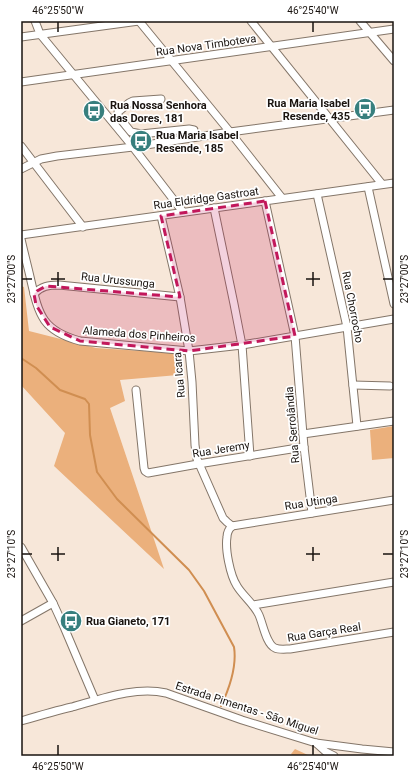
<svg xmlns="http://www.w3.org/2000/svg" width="415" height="777" viewBox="0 0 415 777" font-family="Roboto,sans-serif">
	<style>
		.green { fill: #ebb07c }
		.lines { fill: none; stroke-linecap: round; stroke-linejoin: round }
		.stream { stroke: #d08e51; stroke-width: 2 }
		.minor-casing { stroke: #847669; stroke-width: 9 }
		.minor { stroke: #fff; stroke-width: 7 }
		.marked { fill: #c2185b; fill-opacity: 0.2; stroke: #c2185b; stroke-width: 3; stroke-dasharray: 8 5; stroke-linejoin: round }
		.ticks { fill: none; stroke: #19130f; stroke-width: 1.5 }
		.labels { text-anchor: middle; stroke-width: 3.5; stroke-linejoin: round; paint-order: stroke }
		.street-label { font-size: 11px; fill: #19130f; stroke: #fff }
		.poi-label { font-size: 11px; font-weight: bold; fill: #19130f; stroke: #fff; text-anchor: start }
		.neatline { fill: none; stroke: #19130f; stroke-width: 1.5 }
		.ticks-label { font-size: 10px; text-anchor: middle; fill: #19130f }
	</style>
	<rect width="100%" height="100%" fill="#f7e7d9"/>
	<g class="green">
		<path d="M21,286L24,287L29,331L96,348L174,353L178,375L120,380L125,401L110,408L164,569L54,466L65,433L21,385Z"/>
		<path d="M394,426V458L372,460L370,430Z"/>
		<path d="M295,749L310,756H293L291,754Z"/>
	</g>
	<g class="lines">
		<path class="stream" d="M21,358L36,368L60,390L85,399L89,404L90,435L97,472L117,499L189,570L204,591L234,647C237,666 229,689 221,706"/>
		<g class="minor-casing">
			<g id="minor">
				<path d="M35,21L40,34L133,147L183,212"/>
				<path d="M139,21L230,132L282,198"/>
				<path d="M251,21L382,184"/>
				<path d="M360,21L394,61"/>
				<path d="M21,37L139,21"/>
				<path d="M21,82L394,29"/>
				<path d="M161,99L133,101L129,103L118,112V116L131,132L141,134L189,129L194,130L195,137"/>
				<path d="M21,146L83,227"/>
				<path d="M21,169L41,159L57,156L133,147L230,132L394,110"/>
				<path d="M368,187L394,304"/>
				<path d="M317,194L347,327L357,426"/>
				<path d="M265,201L295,336L304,447L312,513"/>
				<path d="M214,208L234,304L242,345L250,456"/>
				<path d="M161,216L180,297L189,351L192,382L195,445L197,459L223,518L227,522L232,526"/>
				<path d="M21,235L394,183"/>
				<path d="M21,239C24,253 28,267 31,281C39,316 43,331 80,341L189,351L242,345L394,319"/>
				<path d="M34,294C41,286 49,285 59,285L180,297"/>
				<path d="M353,385L390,386"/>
				<path d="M136,390L144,468L145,471L148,473L198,464L304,447"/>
				<path d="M303,434L394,421"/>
				<path d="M232,526C229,529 227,533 227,537C225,549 230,575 237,586C243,596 254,604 259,615C263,624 266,644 275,648C279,650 286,649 290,649L394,632"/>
				<path d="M232,526L394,500"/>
				<path d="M21,547L53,603L64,627L95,700"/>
				<path d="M253,605L394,582"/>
				<path d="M21,621L53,603"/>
				<path d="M21,721C38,716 55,711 72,707C101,699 136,686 166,693L242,720L316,743L362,749L394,752"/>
				<path d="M316,743L326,752L334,756"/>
			</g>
		</g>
		<use href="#minor" class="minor"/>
	</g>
	<path class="marked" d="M265,201L295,336L189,351L80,341L50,327L36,305L34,294L37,291L46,286L180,297L161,216Z"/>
	<path class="ticks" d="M58,22V32M313,22V32M58,272V286M313,272V286M22,279H32M51,279H65M306,279H320M383,279H393M58,547V561M313,547V561M22,554H32M51,554H65M306,554H320M383,554H393M58,745V755M313,745V755"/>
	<defs>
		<g id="bus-disc" transform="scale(1.15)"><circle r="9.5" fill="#377f7e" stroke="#fff"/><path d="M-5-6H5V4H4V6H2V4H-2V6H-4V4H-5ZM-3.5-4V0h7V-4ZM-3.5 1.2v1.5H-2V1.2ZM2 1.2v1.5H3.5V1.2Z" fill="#fff"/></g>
	</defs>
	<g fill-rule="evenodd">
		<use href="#bus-disc" x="365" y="109"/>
		<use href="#bus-disc" x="94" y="111"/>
		<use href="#bus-disc" x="141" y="141"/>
		<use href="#bus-disc" x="71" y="621"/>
	</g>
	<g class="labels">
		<g class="street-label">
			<text transform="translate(206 45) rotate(-8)" y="4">Rua Nova Timboteva</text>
			<text transform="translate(206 198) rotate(-8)" y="4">Rua Eldridge Gastroat</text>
			<text transform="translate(118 280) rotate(6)" y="4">Rua Urussunga</text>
			<text transform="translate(353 307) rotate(79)" y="4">Rua Chorrocho</text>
			<text transform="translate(139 334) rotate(4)" y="4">Alameda dos Pinheiros</text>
			<text transform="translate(179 375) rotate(-95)" y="4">Rua Icara</text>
			<text transform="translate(292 425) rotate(-95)" y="4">Rua Serrolândia</text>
			<text transform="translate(221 449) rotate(-9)" y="4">Rua Jeremy</text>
			<text transform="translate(311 502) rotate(-9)" y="4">Rua Utinga</text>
			<text transform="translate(324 632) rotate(-9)" y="4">Rua Garça Real</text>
			<text transform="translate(247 708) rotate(18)" y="4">Estrada Pimentas - São Miguel</text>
		</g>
		<g class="poi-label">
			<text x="350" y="107" text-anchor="end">Rua Maria Isabel<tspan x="350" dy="13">Resende, 435</tspan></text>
			<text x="110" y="109">Rua Nossa Senhora<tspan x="110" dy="13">das Dores, 181</tspan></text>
			<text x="156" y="139">Rua Maria Isabel<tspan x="156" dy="13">Resende, 185</tspan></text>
			<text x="86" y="625">Rua Gianeto, 171</text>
		</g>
	</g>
	<rect width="415" height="777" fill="none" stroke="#ffffff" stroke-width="44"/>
	<rect x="22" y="22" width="371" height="733" class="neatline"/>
	<g class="ticks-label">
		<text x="58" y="14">46°25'50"W</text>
		<text x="313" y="14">46°25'40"W</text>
		<text transform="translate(11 279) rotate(-90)" y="4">23°27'00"S</text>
		<text transform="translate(404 279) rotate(-90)" y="4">23°27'00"S</text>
		<text transform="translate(11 554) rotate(-90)" y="4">23°27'10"S</text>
		<text transform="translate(404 554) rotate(-90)" y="4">23°27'10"S</text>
		<text x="58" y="770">46°25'50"W</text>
		<text x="313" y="770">46°25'40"W</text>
	</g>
</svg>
